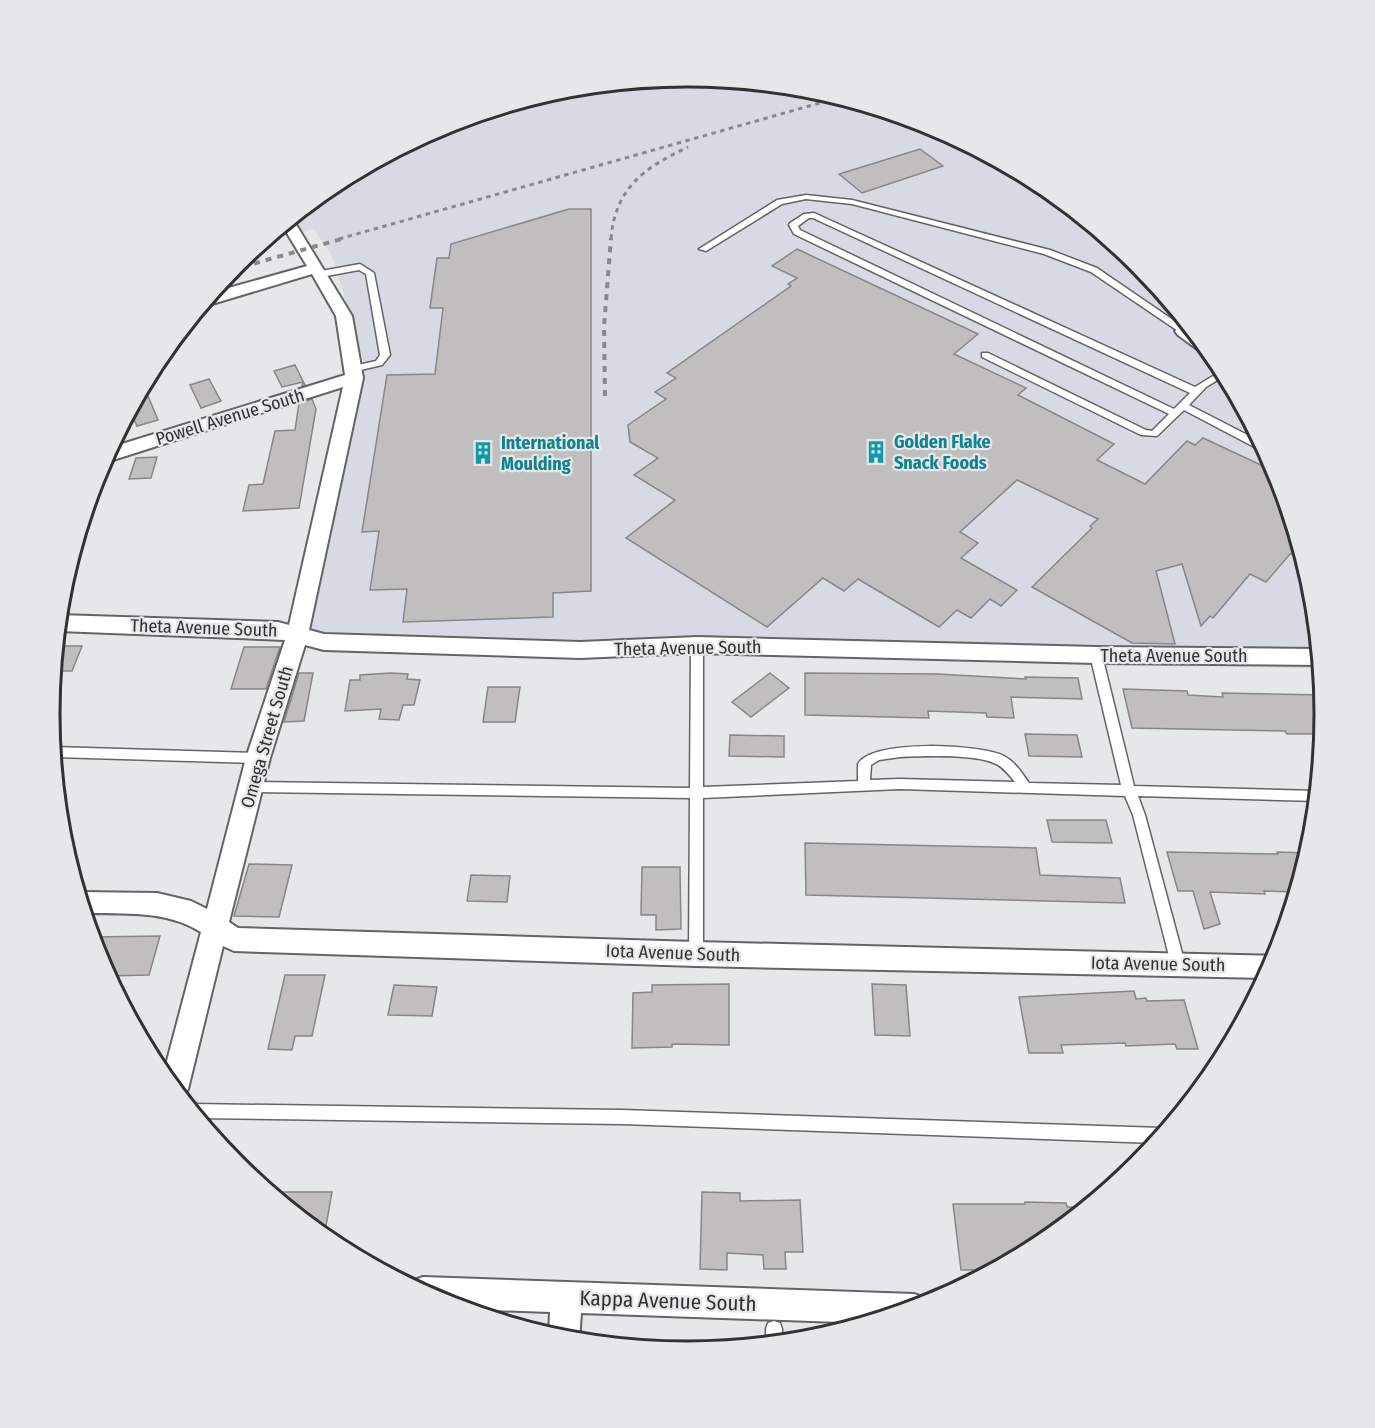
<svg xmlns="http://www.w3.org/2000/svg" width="1375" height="1428" viewBox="0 0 1375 1428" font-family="'Fira Sans Condensed',sans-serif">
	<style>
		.built { fill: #d8dae3 }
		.building { fill: #c0bebf; stroke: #888687; stroke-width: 1.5 }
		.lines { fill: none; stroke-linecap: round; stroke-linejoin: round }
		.service-casing { stroke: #646466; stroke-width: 3 }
		.minor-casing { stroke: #646466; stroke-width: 4 }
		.service { fill: #fff; fill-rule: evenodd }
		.minor { fill: #fff; fill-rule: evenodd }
		.rail-far1 { stroke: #89898b; stroke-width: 3; stroke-dasharray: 4.5 4.5; stroke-linecap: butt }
		.rail { stroke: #89898b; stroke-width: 4; stroke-dasharray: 6 6; stroke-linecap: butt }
		.labels { text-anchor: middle; stroke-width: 4.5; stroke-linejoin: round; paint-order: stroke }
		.street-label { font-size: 18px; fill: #323233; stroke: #e6e7e9 }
		.culture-label { font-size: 18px; font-weight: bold; fill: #0d838f; stroke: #e6e7e9; text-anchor: start }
		.near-street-label { font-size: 21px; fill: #323233; stroke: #e6e7e9 }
		.rim { fill: none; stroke: #323233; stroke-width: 3 }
	</style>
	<rect width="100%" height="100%" fill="#e6e7e9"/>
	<path class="built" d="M688,76L812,88L932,125L1042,184L1139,263L1218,360L1277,470L1313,590L1321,669L307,644L364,363L332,256L314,229L261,242L333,183L444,124L563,88Z"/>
	<g class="building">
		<path d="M920,149L943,166L862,193L839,174Z"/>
		<path d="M569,209H591V591L553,593V617L403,622L407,589L370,590L379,531L362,532L387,375L435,374L443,308H430L437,258H449L451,244Z"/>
		<path d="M797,249L978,334L954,354L1026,388L1018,395L1114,444L1097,460L1145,484L1187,441L1195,445L1203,438L1278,473L1300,547L1293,555L1290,554L1266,582L1250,574L1213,618L1210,616L1201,626L1182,564L1156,571L1175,644L1132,643L1032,587L1092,528L1090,526L1098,519L1017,480L960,532L978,543L961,558L1017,590L1001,606L990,599L971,618L957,610L939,627L858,579L844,591L823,578L767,627L626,538L675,500L634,475L658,458L630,442L628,425L666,399L655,392L676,378L667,373L791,286L788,284L797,278L772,266Z"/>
		<path d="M295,365L305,385L302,386L303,382L282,387L274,371Z"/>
		<path d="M209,379L221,401L201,408L190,385Z"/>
		<path d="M148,396L158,420L137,426L130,410L135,400Z"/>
		<path d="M312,399L316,409L299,508L243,511L249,485L263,484L275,431L295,430L299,403Z"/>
		<path d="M157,457L151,478L129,479L136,458Z"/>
		<path d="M56,646H82L72,671H54Z"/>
		<path d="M244,647H280L266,689H231Z"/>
		<path d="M299,673H313L304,721L284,722Z"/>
		<path d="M390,673L408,674L407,679L420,680L414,705H403L399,720L379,719L381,709L345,711L350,680H360V675Z"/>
		<path d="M770,673L789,688L751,717L732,702Z"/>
		<path d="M805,673L938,674L1026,679L1025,677L1078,678L1082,699L1011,697L1014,718L987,717L986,713L928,711L929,718L805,715Z"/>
		<path d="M488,687H520L515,722H483Z"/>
		<path d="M1123,689L1187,691L1188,695L1223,697L1222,693L1324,695L1326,714L1323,734H1287L1285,731L1132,728Z"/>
		<path d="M1025,734L1077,735L1082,757L1029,756Z"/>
		<path d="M730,735L784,736V757L729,756Z"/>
		<path d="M1047,820H1106L1112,843L1052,842Z"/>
		<path d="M805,843L1036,848L1040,875L1120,878L1125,903L806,895Z"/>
		<path d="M1167,852L1278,854L1277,852L1309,853L1297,892L1264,891L1265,894L1210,892L1220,924L1204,929L1193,891H1178Z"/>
		<path d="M249,864L292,865L279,917L234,916Z"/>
		<path d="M642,867H680L681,929L656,930V915H641Z"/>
		<path d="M471,875L510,876L507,902L467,901Z"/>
		<path d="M160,936L149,975L108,976L98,958L92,937Z"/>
		<path d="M285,975H325L312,1036H295L292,1050L268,1049Z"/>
		<path d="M729,984V1045L672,1044V1047L632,1048L633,993L652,992V985Z"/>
		<path d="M872,984L906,985L910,1036L875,1035Z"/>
		<path d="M394,985L437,987L432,1016L388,1015Z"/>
		<path d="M1134,991L1136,999L1146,998L1147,1001L1184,1000L1198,1049H1177L1175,1044L1126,1046L1125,1043L1061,1045L1063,1053H1029L1019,997Z"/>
		<path d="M269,1192H332L324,1237L303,1220Z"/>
		<path d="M702,1192L740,1193V1201L800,1200L803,1252H785L786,1269H764L763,1255L727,1253V1270L700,1269Z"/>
		<path d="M1025,1202L1066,1203L1067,1207H1087L1042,1245L994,1270H961L953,1204H1025Z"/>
	</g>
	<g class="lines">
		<g class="service-casing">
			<g id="service">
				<path d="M806,195L852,200L1050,250L1097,268L1189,331L1187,333H1181L1091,272L1044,254L852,204L806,199L782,204L706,251L699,249L777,200Z"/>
				<path d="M814,213L1195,387L1223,370L1226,375L1206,387L1189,405L1263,443L1267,452L1262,451L1184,410L1157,436L1141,435L982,357V353H988L1146,430L1152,431L1169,414L794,234L789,225L790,223L804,214ZM809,218H813L1190,393L1174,409L800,230L798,226Z"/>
				<path d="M360,264L374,273L390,355L382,365L352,372L347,369L349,367L376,361L380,355L366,274L359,270L321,277L317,274L321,271Z"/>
				<path d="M697,641L703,645V787L858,781V764C872,739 980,744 1004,756C1015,762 1022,773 1029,783L1121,785L1090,655L1096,651L1102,655L1134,786L1317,791V801L1138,796L1145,815L1185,964L1183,968L1178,970L1173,968L1171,964L1133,815L1125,796L900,789L703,798V954L701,958L696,960L691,958L689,954L690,798L252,792L248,791L246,787L248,783L252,782L690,788L691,645ZM900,757C925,756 972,754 994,763C1003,766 1009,775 1015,782L900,779L870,780L871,765L879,760Z"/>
				<path d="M53,747L258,753L262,754L264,758L262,762L258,763L54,757Z"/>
				<path d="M192,1104L622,1110L1162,1128L1167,1130L1156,1143L622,1124L198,1118L187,1105Z"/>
				<path d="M774,1321L780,1323L782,1329V1343L766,1344V1329L768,1323Z"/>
			</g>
		</g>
		<g class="minor-casing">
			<g id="minor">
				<path d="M292,218L352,316L363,378L309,630L324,634L580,642L697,637L1096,647L1319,649L1321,665L1096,663L697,653L580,658L324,650L305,645L270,758L229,922L238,928L696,942L1278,956L1266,978L696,966L234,951L223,946L188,1089L182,1099L163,1076L201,932C166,910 125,914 84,913L78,892L157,893L191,901L207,909L246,758L285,640L59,631V615L278,622L289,625L343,387L113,460L103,461L109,448L345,375L336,316L312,274L212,304H203L211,293L307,266L282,225Z"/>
				<path d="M1188,323L1215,355H1205L1178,335L1175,331Z"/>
				<path d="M423,1277L914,1294L925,1298L928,1305L868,1323L581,1313L579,1341L549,1335L550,1312L461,1309L443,1303L410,1286L412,1281Z"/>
			</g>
		</g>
		<use href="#service" class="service"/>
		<use href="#minor" class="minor"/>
		<g class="rail-far1">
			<path d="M339,239L841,97"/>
			<path d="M611,239C615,188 644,168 688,147"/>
		</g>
		<g class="rail">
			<path d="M231,270L345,238"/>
			<path d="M605,396L604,327L611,238"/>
		</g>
	</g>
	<defs>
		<g id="building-bare" transform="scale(1.8)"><path d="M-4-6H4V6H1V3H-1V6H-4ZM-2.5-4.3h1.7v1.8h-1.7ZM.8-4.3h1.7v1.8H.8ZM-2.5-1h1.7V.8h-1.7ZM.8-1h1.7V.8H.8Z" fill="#0f9aa8" stroke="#e6e7e9" stroke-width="2.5" paint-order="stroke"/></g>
	</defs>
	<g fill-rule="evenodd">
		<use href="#building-bare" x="876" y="452"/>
		<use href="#building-bare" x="483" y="453"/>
	</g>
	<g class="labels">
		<g class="street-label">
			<text transform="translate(230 417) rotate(-17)" y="6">Powell Avenue South</text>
			<text transform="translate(204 628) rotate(2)" y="6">Theta Avenue South</text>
			<text transform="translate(688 648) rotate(-1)" y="6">Theta Avenue South</text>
			<text x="1174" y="662">Theta Avenue South</text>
			<text transform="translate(267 737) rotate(-74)" y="6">Omega Street South</text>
			<text transform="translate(673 953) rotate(2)" y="6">Iota Avenue South</text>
			<text transform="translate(1158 964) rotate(1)" y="6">Iota Avenue South</text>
		</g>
		<g class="culture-label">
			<text x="894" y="448">Golden Flake<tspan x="894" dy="21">Snack Foods</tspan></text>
			<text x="501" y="449">International<tspan x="501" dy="21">Moulding</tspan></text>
		</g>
		<g class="near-street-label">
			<text transform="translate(668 1301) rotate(2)" y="7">Kappa Avenue South</text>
		</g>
	</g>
	<path d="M0 0H1375V1428H0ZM60 714a627 627 0 1 1 1254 0a627 627 0 1 1-1254 0Z" fill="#e6e7e9" fill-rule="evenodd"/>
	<path class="rim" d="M60 714a627 627 0 1 1 1254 0a627 627 0 1 1-1254 0Z"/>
</svg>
